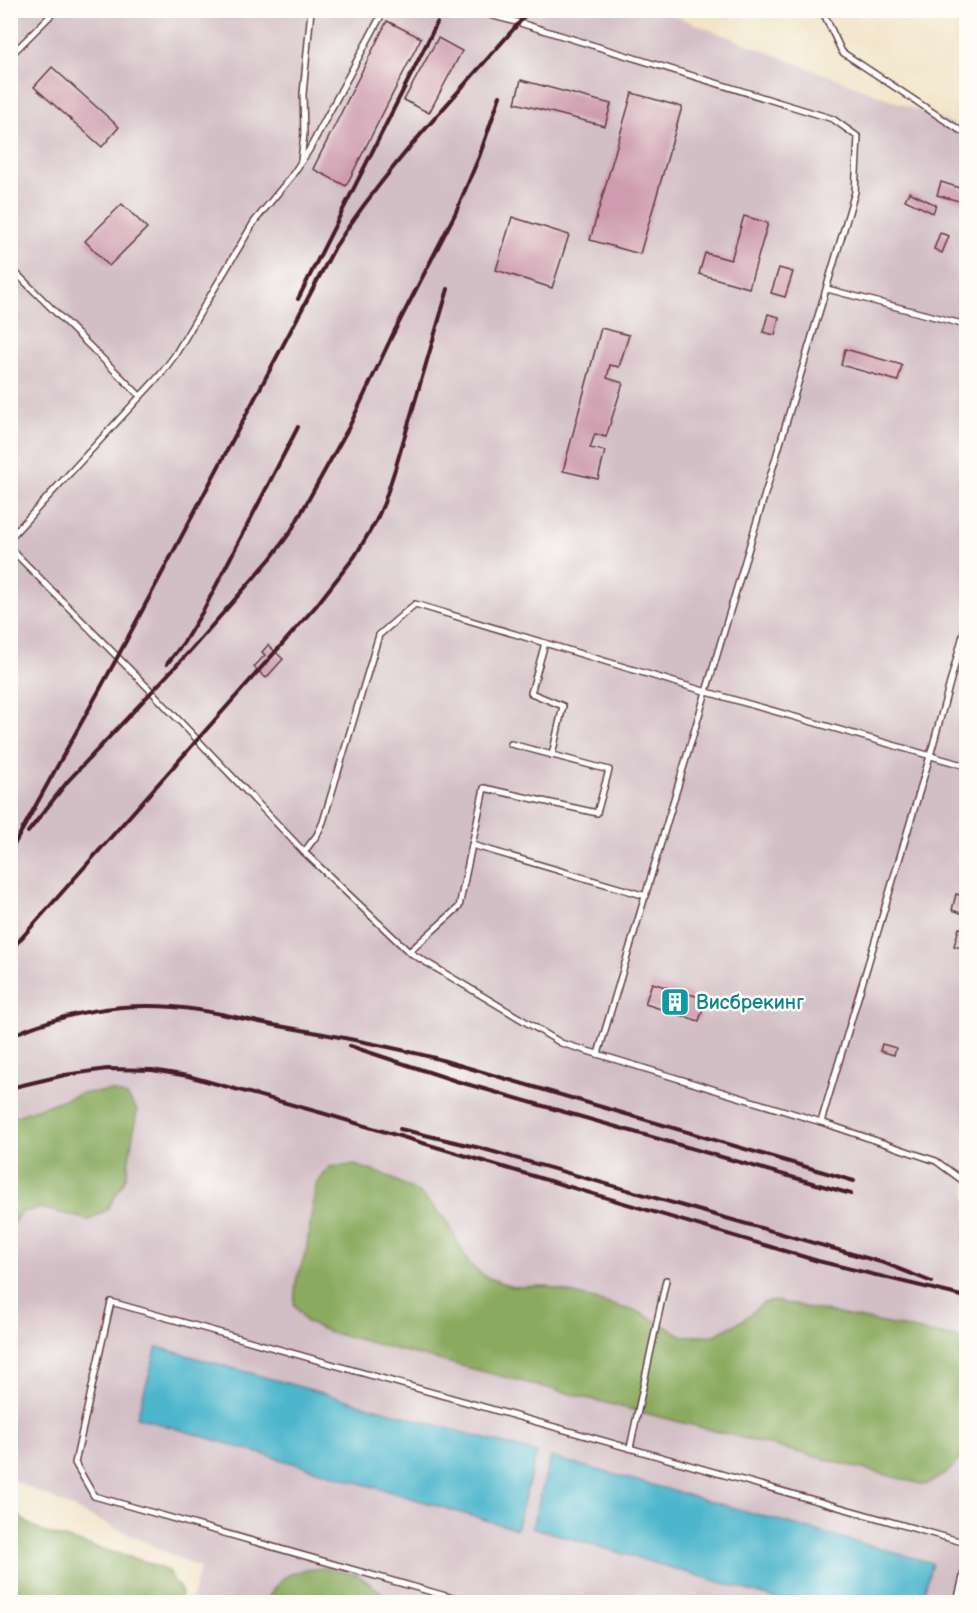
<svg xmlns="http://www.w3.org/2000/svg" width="977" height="1613" viewBox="0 0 977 1613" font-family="'Balsamiq Sans',sans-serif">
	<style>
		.industrial { fill: #d2bec5 }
		.forest { fill: #8aaa5e; stroke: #6a6444; stroke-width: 1.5 }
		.water { fill: #4eb6cc; stroke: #4c6a7c; stroke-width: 1.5 }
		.building { fill: #ce9cae }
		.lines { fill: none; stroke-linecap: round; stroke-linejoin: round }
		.lane-casing { stroke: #633c42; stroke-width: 8 }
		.lane { stroke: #fff; stroke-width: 5 }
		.rail { stroke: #4a1f2b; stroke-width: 4 }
		.labels { text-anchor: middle; stroke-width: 5; stroke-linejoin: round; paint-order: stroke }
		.culture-label { font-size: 20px; fill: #0d838f; stroke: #fdfcf7; text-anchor: start }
	</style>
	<rect width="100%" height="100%" fill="#fdfcf7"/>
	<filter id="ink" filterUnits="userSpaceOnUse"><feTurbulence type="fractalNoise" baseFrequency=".0167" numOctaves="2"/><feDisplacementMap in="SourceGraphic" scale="12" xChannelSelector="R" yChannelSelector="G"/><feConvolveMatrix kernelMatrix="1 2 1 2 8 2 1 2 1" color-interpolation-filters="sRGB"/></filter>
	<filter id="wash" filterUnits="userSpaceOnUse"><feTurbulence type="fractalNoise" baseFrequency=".008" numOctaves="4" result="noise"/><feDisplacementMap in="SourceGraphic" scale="24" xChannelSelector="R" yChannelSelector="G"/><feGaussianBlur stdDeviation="1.35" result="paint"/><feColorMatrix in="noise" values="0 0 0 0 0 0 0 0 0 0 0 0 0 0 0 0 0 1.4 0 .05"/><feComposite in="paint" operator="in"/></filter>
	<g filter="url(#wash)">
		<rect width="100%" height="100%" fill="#f1e3c6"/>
		<path class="industrial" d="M11,11H662L966,129V1602H191L200,1568L11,1479Z"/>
		<g class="forest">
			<path d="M112,1091L127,1096L137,1110L126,1178L107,1210L89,1220L41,1208L20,1213L11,1226V1118L82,1093Z"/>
			<path d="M354,1165L385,1175L420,1193L446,1220L469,1264L486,1277L513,1287L546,1286L641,1313L683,1336L715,1335L743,1320L763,1303L775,1301L966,1340V1455L958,1461L946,1474L925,1485L329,1332L306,1322L294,1304L296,1281L306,1252L316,1186L329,1167Z"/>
			<path d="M11,1507L24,1521L43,1532L144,1561L168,1571L181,1591V1602H11Z"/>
			<path d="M325,1568L358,1575L386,1596L411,1602H266C282,1571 293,1571 325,1568Z"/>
		</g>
		<g class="water">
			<path d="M157,1347L537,1453L516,1529L137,1417Z"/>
			<path d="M551,1457L932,1563L921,1602H788L532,1527Z"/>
		</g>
		<g id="blocks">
			<g class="building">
				<path d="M387,21L421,38L346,186L313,169Z"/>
				<path d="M438,38L462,51L429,113L404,100Z"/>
				<path d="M52,67L119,127L102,147L34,87Z"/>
				<path d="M521,80L611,104L605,126L515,103Z"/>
				<path d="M632,93L682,107L640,254L590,240Z"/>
				<path d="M941,182L966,190V203L937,195Z"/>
				<path d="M909,192L936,205L933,213L905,200Z"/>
				<path d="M122,204L147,228L109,266L85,241Z"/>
				<path d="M744,216L768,223L749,288L699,274L705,253L731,260Z"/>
				<path d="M512,217L569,235L552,288L496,270Z"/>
				<path d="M940,233L949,236L942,253L934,249Z"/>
				<path d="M779,268L793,272L785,297L771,293Z"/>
				<path d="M768,314L779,317L775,335L763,332Z"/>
				<path d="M601,328L629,335L619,367L610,365L607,378L623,383L606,437L595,434L590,448L605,451L598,479L563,471Z"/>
				<path d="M845,349L902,365L898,381L841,365Z"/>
				<path d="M268,645L283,659L266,678L254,667L265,655L262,652Z"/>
				<path d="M956,894L966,897L964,914L952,910Z"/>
				<path d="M959,928L966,930V949L954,946Z"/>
				<path d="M652,983L706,999L699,1021L645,1004Z"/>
				<path d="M882,1044L896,1048L894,1055L880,1051Z"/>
			</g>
		</g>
	</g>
	<g filter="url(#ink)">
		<use href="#blocks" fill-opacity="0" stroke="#633c42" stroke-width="1.5"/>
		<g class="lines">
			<g class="lane-casing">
				<g id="lane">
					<path d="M470,10L520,23L833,119L858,137L855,192L598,1054"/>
					<path d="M822,10L842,52L961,131L966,132"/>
					<path d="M10,56L56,10"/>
					<path d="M301,161L304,134L303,94L311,10"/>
					<path d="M10,267L140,396"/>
					<path d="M827,289L966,325"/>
					<path d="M10,538L161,374L175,355L254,222L291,177L309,150L384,10"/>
					<path d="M10,548L152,692L304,852L409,952L561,1043L821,1122L936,1161L966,1183"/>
					<path d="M545,643L531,693L563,706L552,755"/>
					<path d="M472,845L646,896"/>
					<path d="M304,852L317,835L323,822L379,635L415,604L707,692L966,766"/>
					<path d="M409,952L459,907L484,788L597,813L609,770L511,744"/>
					<path d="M821,1122L930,756L966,624"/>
					<path d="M630,1448L666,1280"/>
					<path d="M467,1602L94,1496L75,1463L111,1302L966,1543"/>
					<path d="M957,1602L966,1564"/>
				</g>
			</g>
			<use href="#lane" class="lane"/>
			<g class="rail">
				<path d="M298,299L437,23"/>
				<path d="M167,664L184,642L203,611L298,427"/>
				<path d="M28,832L68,781L189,652L271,558L291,531L349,427L393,334L455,214L479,157L500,96"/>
				<path d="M10,852L117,658L335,247C390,161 464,88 530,10"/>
				<path d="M10,951L316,606L355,556L376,521L384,503L396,466L448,289"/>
				<path d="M10,1036C70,1010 134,1000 198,1010C225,1014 252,1021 279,1026C331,1035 384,1045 435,1058L854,1181"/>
				<path d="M350,1046L456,1081L851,1194"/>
				<path d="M10,1088L65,1075L107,1069L152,1070L188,1076L322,1113L818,1261L966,1297"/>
				<path d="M400,1129L480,1148L884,1263L932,1282"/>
			</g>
		</g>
	</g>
	<defs>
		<g id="building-square" transform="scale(1.5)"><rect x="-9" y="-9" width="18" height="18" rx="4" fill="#0f9aa8" stroke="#fdfcf7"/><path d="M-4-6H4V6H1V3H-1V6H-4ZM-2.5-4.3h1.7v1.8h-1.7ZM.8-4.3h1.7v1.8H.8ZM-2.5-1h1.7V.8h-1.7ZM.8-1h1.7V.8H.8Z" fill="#fff"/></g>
	</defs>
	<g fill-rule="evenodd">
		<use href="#building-square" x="675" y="1002"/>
	</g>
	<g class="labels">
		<g class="culture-label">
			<text x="696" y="1009">Висбрекинг</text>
		</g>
	</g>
	<rect width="977" height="1613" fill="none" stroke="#fdfcf7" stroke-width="36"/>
</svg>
